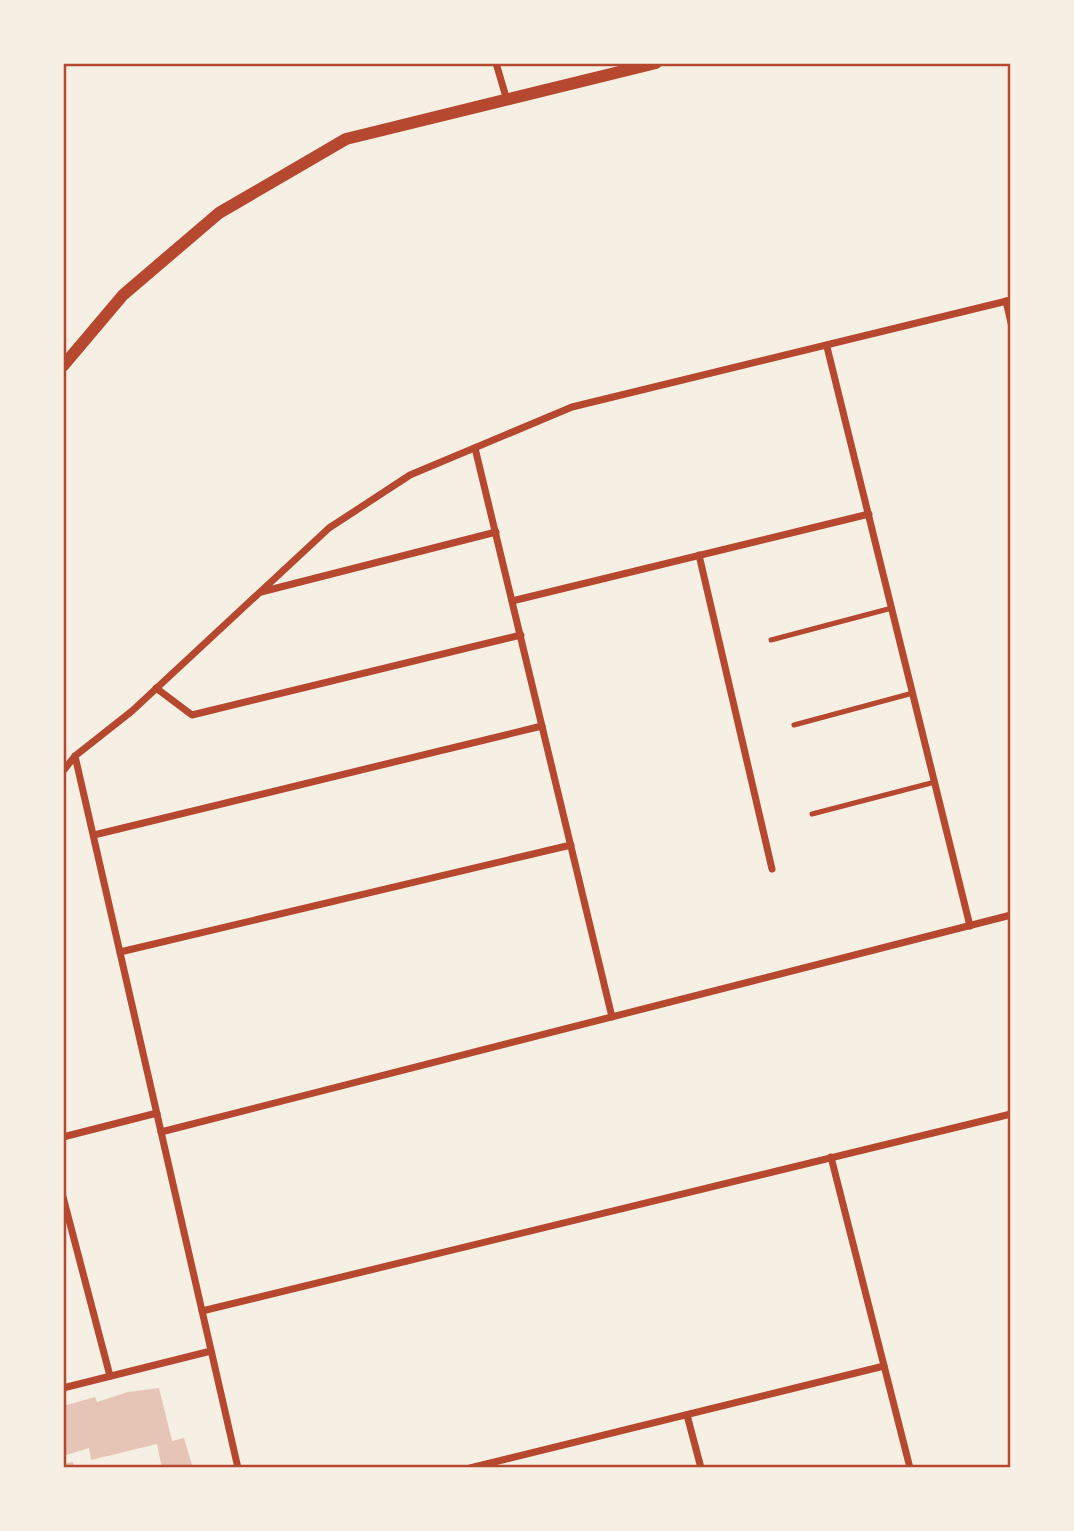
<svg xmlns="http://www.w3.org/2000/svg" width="1074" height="1531" viewBox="0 0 1074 1531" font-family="'Source Serif 4',serif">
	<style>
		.building { fill: #e6c5b7 }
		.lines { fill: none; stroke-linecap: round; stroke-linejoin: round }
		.service { stroke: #b5482f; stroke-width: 5 }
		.minor { stroke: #b5482f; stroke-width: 7 }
		.tertiary { stroke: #b5482f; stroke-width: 12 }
		.neatline { fill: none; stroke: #b5482f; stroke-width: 2.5 }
	</style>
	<rect width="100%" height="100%" fill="#f6efe4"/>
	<g class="building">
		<path d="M159,1388L172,1441L184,1438L193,1468H162L157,1444L91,1460L89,1448L63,1456V1406L95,1397L97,1402L128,1392Z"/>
		<path d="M73,1462L74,1468H63V1464Z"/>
	</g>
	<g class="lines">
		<g class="service">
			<path d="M771,640L892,608"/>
			<path d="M794,725L913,693"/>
			<path d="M812,814L935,782"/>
		</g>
		<g class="minor">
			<path d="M496,63L506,97"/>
			<path d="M1006,301L1011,323"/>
			<path d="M827,347L970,926"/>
			<path d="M475,448L612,1017"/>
			<path d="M699,555L772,869"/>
			<path d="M261,592L496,532"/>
			<path d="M512,601L869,514"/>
			<path d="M156,688L192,715L521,635"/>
			<path d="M75,756L238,1468"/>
			<path d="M63,771L75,756L132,711L329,528L410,475L572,407L1011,300"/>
			<path d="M94,835L542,726"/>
			<path d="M120,952L571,845"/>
			<path d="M161,1132L1011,915"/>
			<path d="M63,1137L157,1113"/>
			<path d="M831,1157L910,1468"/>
			<path d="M63,1197L110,1376"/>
			<path d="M202,1311L1011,1114"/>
			<path d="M63,1388L211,1351"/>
			<path d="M687,1415L701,1468"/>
			<path d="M470,1468L884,1366"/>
		</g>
		<path class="tertiary" d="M63,366L123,295L219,213L346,139L656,63"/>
	</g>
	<rect width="1074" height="1531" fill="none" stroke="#f6efe4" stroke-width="130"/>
	<rect x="65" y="65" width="944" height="1401" class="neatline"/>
</svg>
